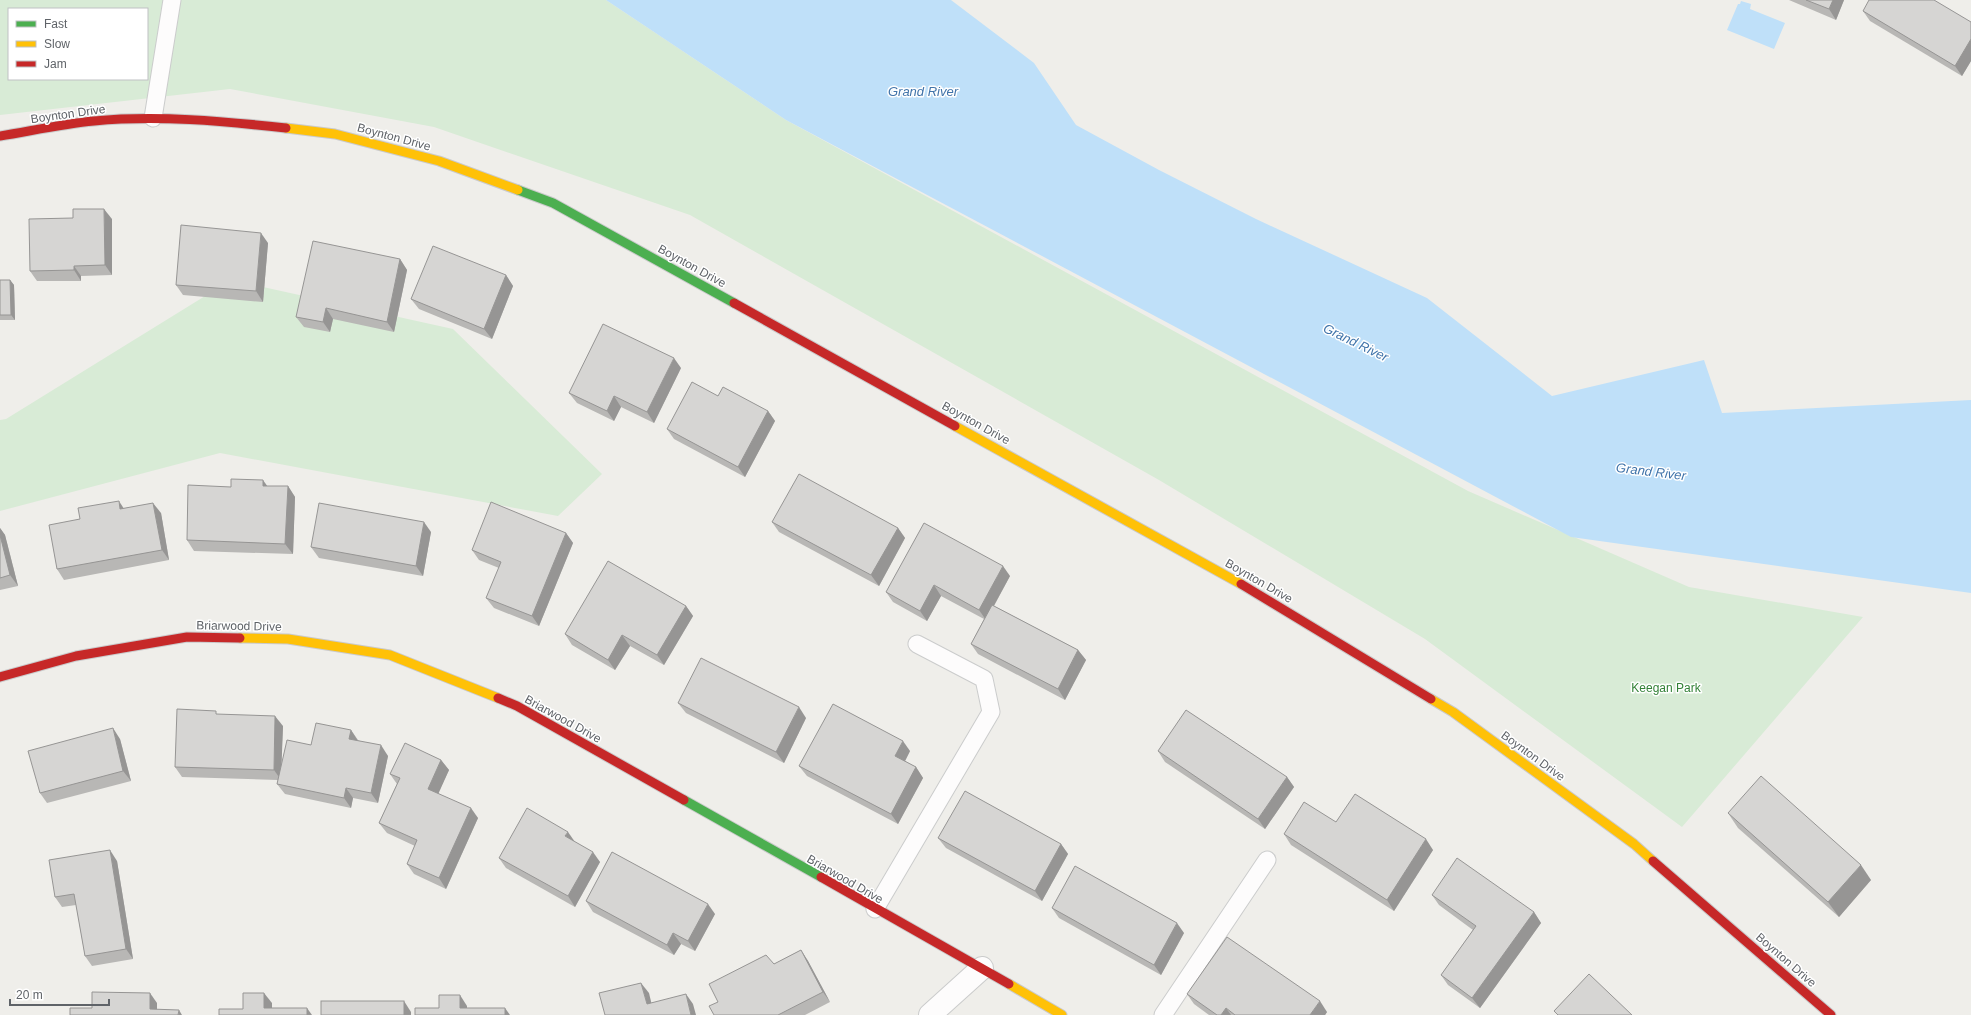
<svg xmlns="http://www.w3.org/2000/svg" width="1971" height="1015" viewBox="0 0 1971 1015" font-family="Arial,sans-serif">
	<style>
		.green { fill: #d8ebd6; fill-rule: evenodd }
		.water { fill: #bfe0f9 }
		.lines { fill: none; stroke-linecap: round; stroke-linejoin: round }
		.lane-casing { stroke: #cbcccc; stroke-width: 19 }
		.street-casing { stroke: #cbcccc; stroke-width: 24 }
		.fast-casing { stroke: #cacacb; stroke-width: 11 }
		.slow-casing { stroke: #cacacb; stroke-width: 11 }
		.jam-casing { stroke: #cacacb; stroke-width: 11 }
		.lane { stroke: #fdfcfc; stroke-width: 17 }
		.street { stroke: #fdfcfc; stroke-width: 22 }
		.fast { stroke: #4caf50; stroke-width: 9 }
		.slow { stroke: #ffc107; stroke-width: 9 }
		.jam { stroke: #c62828; stroke-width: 9 }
		.wall { fill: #b8b7b5 }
		.shaded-wall { fill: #969594 }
		.building { fill: #d6d5d3; stroke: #969594 }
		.labels { text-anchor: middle; stroke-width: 3; stroke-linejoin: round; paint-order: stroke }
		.street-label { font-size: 12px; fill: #5f6368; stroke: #fff }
		.park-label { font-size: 12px; fill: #348238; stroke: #fff }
		.water-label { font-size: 13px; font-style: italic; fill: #4174aa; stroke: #fff }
	</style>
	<rect width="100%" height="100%" fill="#efeeea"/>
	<g class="green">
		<path d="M0,0H606L786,120L1468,491L1689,587L1863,617L1682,827L1425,639L1159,480L690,215L434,127L230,89L0,115ZM9,9H147V79H9Z"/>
		<path d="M231,280L453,329L602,474L558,516L220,453L0,511V420L6,419Z"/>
	</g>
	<g class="water">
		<path d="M606,0H951L1034,63L1076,125L1159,170L1256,219L1427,298L1552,396L1704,360L1722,413L1971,400V593L1571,537L786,120Z"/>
		<path d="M1741,1L1751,4L1750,9L1785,23L1774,49L1727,30L1738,4H1740Z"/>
	</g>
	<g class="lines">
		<g class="lane-casing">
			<g id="lane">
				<path d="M153,118L172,0"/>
				<path d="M875,909L991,712L984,679L917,644"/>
				<path d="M1163,1015L1267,860"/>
			</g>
		</g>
		<g class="street-casing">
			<path id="street" d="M930,1015L982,968"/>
		</g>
		<g class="fast-casing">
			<g id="fast">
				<path d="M518,190L553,203L734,303"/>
				<path d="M684,800L821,877"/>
			</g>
		</g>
		<g class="slow-casing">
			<g id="slow">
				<path d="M286,128L335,134L439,161L518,190"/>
				<path d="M955,426L1241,584"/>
				<path d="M240,638L288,639L390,655L498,698"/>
				<path d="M1431,699L1453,712L1634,844L1653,861"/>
				<path d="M1009,984L1062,1015"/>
			</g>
		</g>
		<g class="jam-casing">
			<g id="jam">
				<path d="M0,136C31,131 62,124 94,121C158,115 222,121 286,128"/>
				<path d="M734,303L955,426"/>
				<path d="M1241,584L1431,699"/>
				<path d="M0,677L76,656L187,637L240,638"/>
				<path d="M498,698L517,706L684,800"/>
				<path d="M1653,861L1831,1015"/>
				<path d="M821,877L1009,984"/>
			</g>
		</g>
		<use href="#lane" class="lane"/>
		<use href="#street" class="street"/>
		<use href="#fast" class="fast"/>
		<use href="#slow" class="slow"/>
		<use href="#jam" class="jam"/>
	</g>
	<g class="wall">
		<path d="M1789,0H1844L1836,20Z"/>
		<path d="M1863,11L1971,22V61L1962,76L1870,21Z"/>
		<path d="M112,219V275L81,276V281H37L30,271Z"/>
		<path d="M268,243L263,302L183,295L176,285Z"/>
		<path d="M400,259L407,270L394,332L333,319L330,332L304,327L296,317Z"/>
		<path d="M506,275L513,286L492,339L419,309L411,299Z"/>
		<path d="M0,280H10L14,285L15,320H0Z"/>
		<path d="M681,368L654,423L621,407L614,421L577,403L569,393Z"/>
		<path d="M768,411L775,421L745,477L674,439L667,429Z"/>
		<path d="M267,486H288L295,497L293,554L194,551L187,540L231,487Z"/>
		<path d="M124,508L161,513L169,560L64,580L57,569L80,519Z"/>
		<path d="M772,522L898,528L905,538L879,586L779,532Z"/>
		<path d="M0,528L5,535L18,586L0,590Z"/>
		<path d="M431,532L423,576L319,558L311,547Z"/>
		<path d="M566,533L573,543L539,626L494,608L486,598L499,568L479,560L472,550Z"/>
		<path d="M1010,576L994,606L1078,650L1086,660L1065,700L978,654L971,644L984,619L941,596L927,621L893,602L886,592Z"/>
		<path d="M686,606L693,616L664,665L630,646L615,670L572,645L565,634Z"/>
		<path d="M678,703L806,718L784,763L686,713Z"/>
		<path d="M219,715L283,726L281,765L311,745L351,730L358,740L388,756L378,803L353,798L351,808L285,794L277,784L278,780L182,777L175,767Z"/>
		<path d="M120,739L131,781L47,803L40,793Z"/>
		<path d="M910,751L905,761L916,767L923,778L898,824L807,776L799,766Z"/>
		<path d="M1158,751L1287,777L1294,787L1265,829L1165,762Z"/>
		<path d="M441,760L449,770L438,793L478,818L446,889L414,874L407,864L415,846L387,833L379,823L397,784L390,774Z"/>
		<path d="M1728,813L1871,880L1839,917L1738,828Z"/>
		<path d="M1336,822L1433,850L1394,911L1291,845L1284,834Z"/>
		<path d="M938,838L1061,844L1068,854L1042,901L946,848Z"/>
		<path d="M575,842L600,862L575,907L506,868L499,858Z"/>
		<path d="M117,861L133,959L92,966L85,956L76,905L62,907L55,897Z"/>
		<path d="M1432,895L1534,912L1541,923L1480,1008L1448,985L1441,975L1473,930L1439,905Z"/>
		<path d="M586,901L715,914L695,951L681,944L674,955L593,912Z"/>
		<path d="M1052,908L1184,933L1161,975L1059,918Z"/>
		<path d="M801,950L808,961L830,1002L805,1015H714L774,964Z"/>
		<path d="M1187,994L1327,1012L1325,1015H1209L1194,1004Z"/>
	</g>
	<g class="shaded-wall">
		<path d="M1833,0H1844L1836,20L1829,9Z"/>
		<path d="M1971,39V61L1962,76L1955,66Z"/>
		<path d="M104,209L112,219V275L105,265Z"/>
		<path d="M261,233L268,243L263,302L256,291Z"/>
		<path d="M400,259L407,270L394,332L387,322Z"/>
		<path d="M74,266L81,276V281L74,270Z"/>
		<path d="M506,275L513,286L492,339L484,329Z"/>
		<path d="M10,280L14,285L15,320L11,315Z"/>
		<path d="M326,308L333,319L330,332L323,322Z"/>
		<path d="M674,358L681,368L654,423L647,412Z"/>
		<path d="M614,396L621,407L614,421L607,411Z"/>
		<path d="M768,411L775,421L745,477L738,467Z"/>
		<path d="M263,480L270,490L263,486Z"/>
		<path d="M288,486L295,497L293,554L285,544Z"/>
		<path d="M119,501L126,512L120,509Z"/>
		<path d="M153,503L161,513L169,560L162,550Z"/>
		<path d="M424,522L431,532L423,576L416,566Z"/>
		<path d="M0,528L5,535L18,586L10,575L0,535Z"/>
		<path d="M898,528L905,538L879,586L871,575Z"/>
		<path d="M566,533L573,543L539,626L532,616Z"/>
		<path d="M1003,566L1010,576L986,620L979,610Z"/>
		<path d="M934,585L941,596L927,621L920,611Z"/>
		<path d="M686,606L693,616L664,665L657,655Z"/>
		<path d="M622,635L630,646L615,670L608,660Z"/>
		<path d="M1078,650L1086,660L1065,700L1058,689Z"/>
		<path d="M799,707L806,718L784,763L776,752Z"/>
		<path d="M275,716L283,726L281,780L274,770Z"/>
		<path d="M113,728L120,739L131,781L123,771Z"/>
		<path d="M351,730L358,741L349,739Z"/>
		<path d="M903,741L910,751L902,767L895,756Z"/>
		<path d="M381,745L388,756L378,803L371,793Z"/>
		<path d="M441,760L449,770L436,799L428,789Z"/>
		<path d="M916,767L923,778L898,824L891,814Z"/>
		<path d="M1287,777L1294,787L1265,829L1258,819Z"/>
		<path d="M346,788L353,798L351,808L344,798Z"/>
		<path d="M471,808L478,818L446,889L439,878Z"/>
		<path d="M568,832L575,842L565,836Z"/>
		<path d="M1426,839L1433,850L1394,911L1387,900Z"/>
		<path d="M1061,844L1068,854L1042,901L1035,891Z"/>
		<path d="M110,850L117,861L133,959L126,949Z"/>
		<path d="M593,852L600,862L575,907L568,896Z"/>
		<path d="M1861,865L1871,880L1839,917L1828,902Z"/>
		<path d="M708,904L715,914L695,951L688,941Z"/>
		<path d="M1534,912L1541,923L1480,1008L1472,998Z"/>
		<path d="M1177,923L1184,933L1161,975L1154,965Z"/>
		<path d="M673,933L681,944L674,955L667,945Z"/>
		<path d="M801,950L808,961L830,1002L823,992Z"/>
		<path d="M641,983L649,993L654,1014L647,1004Z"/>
		<path d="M150,993L157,1003V1015L150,1009Z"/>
		<path d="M264,993L272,1003V1015L264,1008Z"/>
		<path d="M686,994L693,1004L696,1015H691Z"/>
		<path d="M460,995L467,1006V1015L460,1008Z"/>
		<path d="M404,1001L411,1012V1015H404Z"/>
		<path d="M1320,1001L1327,1012L1325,1015H1310Z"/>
		<path d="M307,1008L312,1015H307Z"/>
		<path d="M505,1008L510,1015H505Z"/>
		<path d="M1226,1008L1231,1015H1221Z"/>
		<path d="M179,1010L182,1015H178Z"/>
	</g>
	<g class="building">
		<path d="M1806,0H1833L1829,9Z"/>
		<path d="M1869,0H1934L1971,22V39L1955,66L1863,11Z"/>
		<path d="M73,209H104L105,265L74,266V270L30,271L29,219L73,218Z"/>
		<path d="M181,225L261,233L256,291L176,285Z"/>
		<path d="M313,241L400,259L387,322L326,308L323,322L296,317Z"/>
		<path d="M433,246L506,275L484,329L411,299Z"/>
		<path d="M0,280H10L11,315H0Z"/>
		<path d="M603,324L674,358L647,412L614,396L607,411L569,393Z"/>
		<path d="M692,382L718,396L723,387L768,411L738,467L667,429Z"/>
		<path d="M799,474L898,528L871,575L772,522Z"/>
		<path d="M231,479L263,480V486H288L285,544L187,540L188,485L231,487Z"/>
		<path d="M119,501L120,509L153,503L162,550L57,569L49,525L80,519L78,508Z"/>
		<path d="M491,502L566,533L532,616L486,598L501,562L472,550Z"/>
		<path d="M319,503L424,522L416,566L311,547Z"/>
		<path d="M924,523L1003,566L979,610L934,585L920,611L886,592Z"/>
		<path d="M0,535L10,575L0,578Z"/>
		<path d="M608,561L686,606L657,655L622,635L608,660L565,634Z"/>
		<path d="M992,605L1078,650L1058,689L971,644Z"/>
		<path d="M701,658L799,707L776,752L678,703Z"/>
		<path d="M833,704L903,741L895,756L916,767L891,814L799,766Z"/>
		<path d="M177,709L216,711V714L275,716L274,770L175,767Z"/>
		<path d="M1186,710L1287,777L1258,819L1158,751Z"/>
		<path d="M316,723L351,730L349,739L381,745L371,793L346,788L344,798L277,784L287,740L311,745Z"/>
		<path d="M113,728L123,771L40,793L28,751Z"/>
		<path d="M405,743L441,760L428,789L471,808L439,878L407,864L417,840L379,823L400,778L390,774Z"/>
		<path d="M1761,776L1861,865L1828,902L1728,813Z"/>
		<path d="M965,791L1061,844L1035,891L938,838Z"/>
		<path d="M1355,794L1426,839L1387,900L1284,834L1304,802L1336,822Z"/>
		<path d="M527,808L568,832L565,836L593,852L568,896L499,858Z"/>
		<path d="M110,850L126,949L85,956L74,894L55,897L49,860Z"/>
		<path d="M612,852L708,904L688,941L673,933L667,945L586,901Z"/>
		<path d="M1457,858L1534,912L1472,998L1441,975L1476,926L1432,895Z"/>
		<path d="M1075,866L1177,923L1154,965L1052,908Z"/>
		<path d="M1227,937L1320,1001L1310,1015H1235L1226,1008L1221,1015H1217L1187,994Z"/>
		<path d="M801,950L823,992L778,1015H714L709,1006L718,1002L709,984L766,955L774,964Z"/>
		<path d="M1589,974L1632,1015H1558L1554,1011Z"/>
		<path d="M641,983L647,1004L686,994L691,1015H605L599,993Z"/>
		<path d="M92,992L150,993V1009L179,1010L178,1015H70V1008H92Z"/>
		<path d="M243,993H264V1008H307V1015H219V1009H243Z"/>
		<path d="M439,995H460V1008H505V1015H415V1008H439Z"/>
		<rect x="321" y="1001" width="83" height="14"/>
	</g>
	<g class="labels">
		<g class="street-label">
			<text transform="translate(68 114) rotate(-8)" y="4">Boynton Drive</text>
			<text transform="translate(394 137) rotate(15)" y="4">Boynton Drive</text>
			<text transform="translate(692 266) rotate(29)" y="4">Boynton Drive</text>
			<text transform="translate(976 423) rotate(29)" y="4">Boynton Drive</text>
			<text transform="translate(1259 581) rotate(30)" y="4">Boynton Drive</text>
			<text transform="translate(239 626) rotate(1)" y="4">Briarwood Drive</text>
			<text transform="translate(563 719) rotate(29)" y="4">Briarwood Drive</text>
			<text transform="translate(1533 756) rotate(36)" y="4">Boynton Drive</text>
			<text transform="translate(845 879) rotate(30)" y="4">Briarwood Drive</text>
			<text transform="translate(1786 960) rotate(41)" y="4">Boynton Drive</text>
		</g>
		<g class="park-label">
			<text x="1666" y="692">Keegan Park</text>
		</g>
		<g class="water-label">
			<text x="923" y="96">Grand River</text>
			<text transform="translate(1356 342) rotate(26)" y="5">Grand River</text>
			<text transform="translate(1651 471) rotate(7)" y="5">Grand River</text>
		</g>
	</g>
	<rect x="8" y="8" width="140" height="72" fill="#ffffff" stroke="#bfc1c3"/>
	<rect x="16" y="21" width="20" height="6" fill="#4caf50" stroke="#bfc1c3"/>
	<text x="44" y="28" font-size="12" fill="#5f6368">Fast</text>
	<rect x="16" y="41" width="20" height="6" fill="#ffc107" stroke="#bfc1c3"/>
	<text x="44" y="48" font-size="12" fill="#5f6368">Slow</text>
	<rect x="16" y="61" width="20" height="6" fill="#c62828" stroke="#bfc1c3"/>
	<text x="44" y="68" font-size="12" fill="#5f6368">Jam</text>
	<path d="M10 999v6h99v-6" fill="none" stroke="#5f6368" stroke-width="2"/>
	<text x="16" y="999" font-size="12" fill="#5f6368" stroke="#ffffff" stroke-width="3" paint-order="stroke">20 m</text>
</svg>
